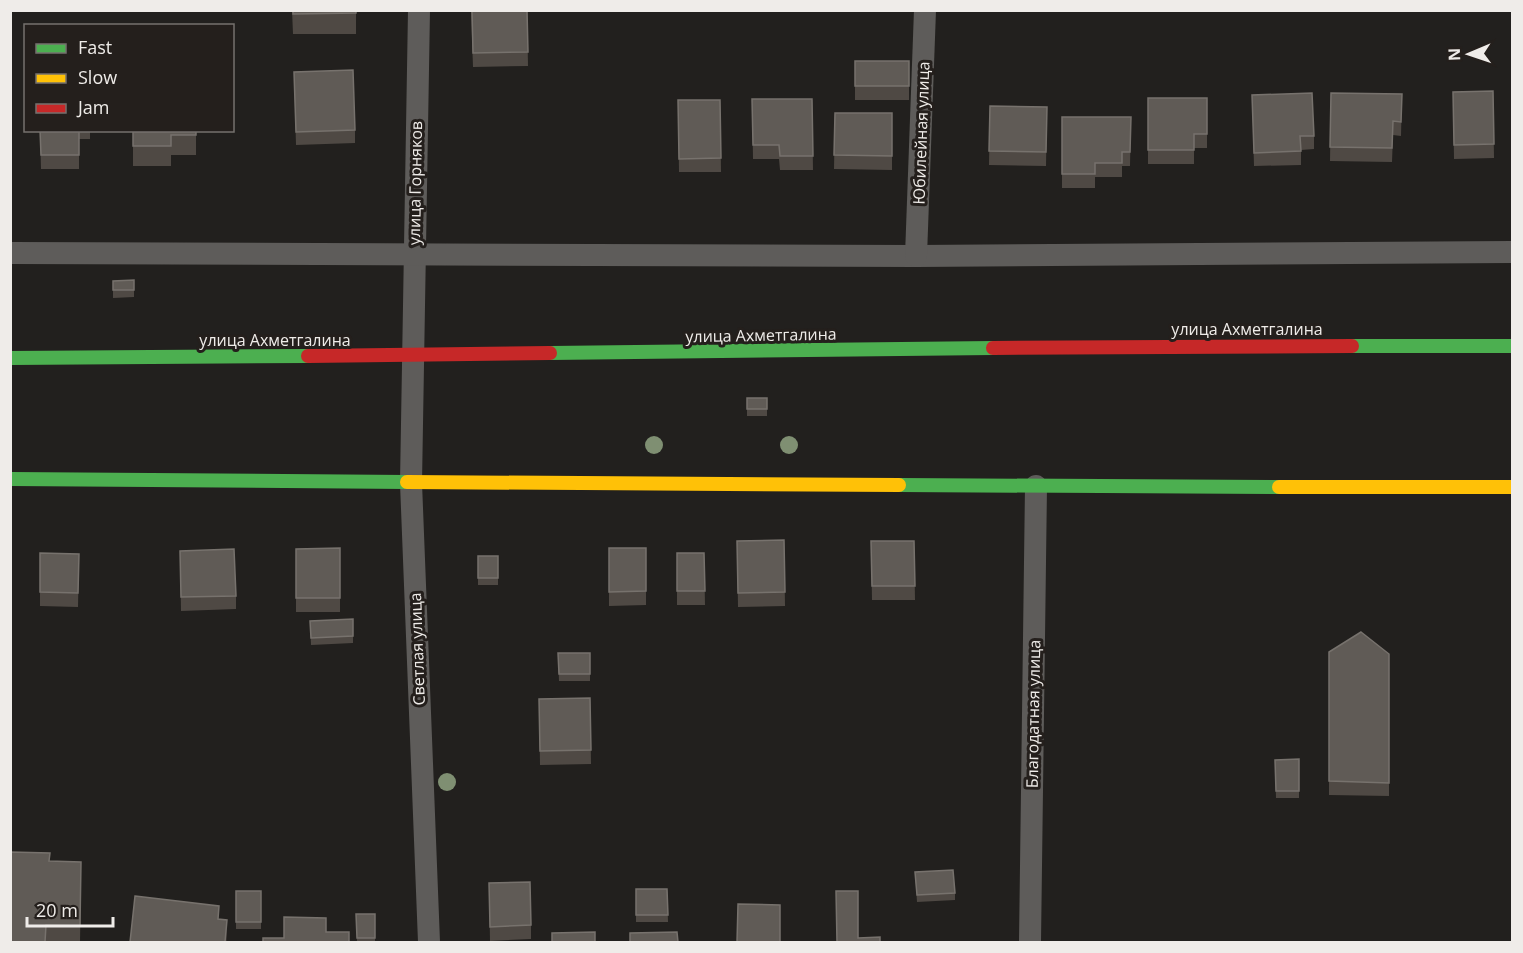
<svg xmlns="http://www.w3.org/2000/svg" width="1523" height="953" viewBox="0 0 1523 953" font-family="'Open Sans',sans-serif">
	<style>
		.lines { fill: none; stroke-linecap: round; stroke-linejoin: round }
		.street { stroke: #5e5c5a; stroke-width: 22 }
		.fast { stroke: #4caf50; stroke-width: 14 }
		.slow { stroke: #ffc107; stroke-width: 14 }
		.jam { stroke: #c62828; stroke-width: 14 }
		.tree { fill: #7f8f72 }
		.wall { fill: #4f4944 }
		.shaded-wall { fill: #36312e }
		.building { fill: #605b56; stroke: #77726d; stroke-width: 1.5 }
		.labels { text-anchor: middle; stroke-width: 6; stroke-linejoin: round; paint-order: stroke }
		.street-label { font-size: 16px; fill: #efece9; stroke: #241f1c }
	</style>
	<rect width="100%" height="100%" fill="#22201e"/>
	<g class="lines">
		<g class="street">
			<path d="M419,10L411,483L429,942"/>
			<path d="M10,253L916,256L1512,252"/>
			<path d="M916,256L925,10"/>
			<path d="M1030,942L1036,486"/>
		</g>
		<g class="fast">
			<path d="M1352,346H1512"/>
			<path d="M550,353L993,348"/>
			<path d="M10,358L308,356"/>
			<path d="M10,479L407,482"/>
			<path d="M899,485L1279,487"/>
		</g>
		<g class="slow">
			<path d="M407,482L899,485"/>
			<path d="M1279,487H1512"/>
		</g>
		<g class="jam">
			<path d="M993,348L1352,346"/>
			<path d="M308,356L550,353"/>
		</g>
	</g>
	<g class="tree">
		<circle cx="654" cy="445" r="9"/>
		<circle cx="789" cy="445" r="9"/>
		<circle cx="447" cy="782" r="9"/>
	</g>
	<g class="wall">
		<path d="M292,10H356V34H293Z"/>
		<path d="M471,10H527L528,66L473,67Z"/>
		<rect x="855" y="61" width="54" height="39"/>
		<path d="M294,72L355,130V143L296,145Z"/>
		<path d="M1493,91L1494,158L1454,159L1453,92Z"/>
		<path d="M1331,93L1402,94L1401,136L1393,135L1392,162L1330,161Z"/>
		<path d="M1252,95L1314,136V149L1301,150V165L1254,166Z"/>
		<path d="M1148,98H1207V148H1194V164H1148Z"/>
		<path d="M752,99H812L813,170H780L779,159H753Z"/>
		<path d="M678,100H720L721,172H679Z"/>
		<path d="M990,106L1047,107L1046,166L989,165Z"/>
		<path d="M835,113H892V170L834,169Z"/>
		<path d="M1062,117H1131L1130,166H1122V177H1095V188H1062Z"/>
		<path d="M40,130H90V139H79V169H41Z"/>
		<path d="M133,130H196V155H171V166H133Z"/>
		<path d="M134,280V297L113,298V281Z"/>
		<rect x="747" y="398" width="20" height="18"/>
		<path d="M784,540L785,606L738,607L737,541Z"/>
		<path d="M871,541H914L915,600H872Z"/>
		<path d="M340,548V612H296V549Z"/>
		<path d="M609,548H646V605L609,606Z"/>
		<path d="M180,551L236,596V609L181,611Z"/>
		<path d="M40,553L79,554L78,607L40,606Z"/>
		<path d="M677,553H704L705,605H677Z"/>
		<rect x="478" y="556" width="20" height="29"/>
		<path d="M353,619V643L311,645L310,621Z"/>
		<path d="M1329,652L1389,654V796L1329,795Z"/>
		<path d="M558,653H590V681H559Z"/>
		<path d="M590,698L591,764L540,765L539,699Z"/>
		<path d="M1299,759V798H1276L1275,760Z"/>
		<path d="M50,861L81,882L80,942H10Z"/>
		<path d="M915,872L955,893V900L917,902Z"/>
		<path d="M489,883L531,925V939L490,941Z"/>
		<path d="M636,889H667L668,922H636Z"/>
		<rect x="236" y="891" width="25" height="38"/>
		<path d="M356,914H375V942H357Z"/>
	</g>
	<path class="shaded-wall" d="M227,920V942H225Z"/>
	<g class="building">
		<path d="M293,10H356V13L293,14Z"/>
		<path d="M472,10H527L528,52L473,53Z"/>
		<rect x="855" y="61" width="54" height="25"/>
		<path d="M353,70L355,130L296,132L294,72Z"/>
		<path d="M1493,91L1494,144L1454,145L1453,92Z"/>
		<path d="M1312,93L1314,136H1300L1301,151L1254,153L1252,95Z"/>
		<path d="M1331,93L1402,94L1401,122L1393,121L1392,148L1330,147Z"/>
		<path d="M1148,98H1207V134H1194V150H1148Z"/>
		<path d="M752,99H812L813,156H780L779,145H753Z"/>
		<path d="M678,100H720L721,158L679,159Z"/>
		<path d="M990,106L1047,107L1046,152L989,151Z"/>
		<path d="M835,113H892V156L834,155Z"/>
		<path d="M1062,117H1131L1130,152H1122V163H1095V174H1062Z"/>
		<path d="M40,130H79V155H41Z"/>
		<path d="M133,130H196V135H171V146H133Z"/>
		<path d="M134,280V290H113V281Z"/>
		<rect x="747" y="398" width="20" height="11"/>
		<path d="M784,540L785,592L738,593L737,541Z"/>
		<path d="M871,541H914L915,586H872Z"/>
		<path d="M340,548V598H296V549Z"/>
		<path d="M609,548H646V591L609,592Z"/>
		<path d="M234,549L236,596L181,597L180,551Z"/>
		<path d="M40,553L79,554L78,593L40,592Z"/>
		<path d="M677,553H704L705,591H677Z"/>
		<rect x="478" y="556" width="20" height="22"/>
		<path d="M353,619V636L311,638L310,621Z"/>
		<path d="M1361,632L1389,654V783L1329,781V652Z"/>
		<path d="M558,653H590V674H559Z"/>
		<path d="M590,698L591,750L540,751L539,699Z"/>
		<path d="M1299,759V791H1276L1275,760Z"/>
		<path d="M10,852L50,853L49,861L81,862L80,926L46,925L45,942H10Z"/>
		<path d="M953,870L955,893L917,895L915,872Z"/>
		<path d="M530,882L531,925L490,927L489,883Z"/>
		<path d="M636,889H667L668,915H636Z"/>
		<rect x="236" y="891" width="25" height="31"/>
		<path d="M836,891H858V938L880,937V942H837Z"/>
		<path d="M135,896L219,906L218,919L227,920L225,942H130Z"/>
		<path d="M738,904L780,905V942H737Z"/>
		<path d="M356,914H375V938H357Z"/>
		<path d="M284,917L326,918V932H349V942H263V938H284Z"/>
		<path d="M595,932V942H552V933Z"/>
		<path d="M677,932L678,942H630V933Z"/>
	</g>
	<g class="labels">
		<g class="street-label">
			<text transform="translate(921 133) rotate(-88)" y="6">Юбилейная улица</text>
			<text transform="translate(415 183) rotate(-89)" y="6">улица Горняков</text>
			<text x="1247" y="335">улица Ахметгалина</text>
			<text transform="translate(761 335) rotate(-1)" y="6">улица Ахметгалина</text>
			<text x="275" y="346">улица Ахметгалина</text>
			<text transform="translate(417 649) rotate(-92)" y="6">Светлая улица</text>
			<text transform="translate(1033 714) rotate(-89)" y="6">Благодатная улица</text>
		</g>
	</g>
	<rect width="1523" height="953" fill="none" stroke="#efece9" stroke-width="24"/>
	<rect x="24" y="24" width="210" height="108" fill="#241f1c" stroke="#75716e" stroke-width="1.5"/>
	<rect x="36" y="44" width="30" height="9" fill="#4caf50" stroke="#75716e" stroke-width="1.5"/>
	<text x="78" y="54" font-size="18" fill="#efece9">Fast</text>
	<rect x="36" y="74" width="30" height="9" fill="#ffc107" stroke="#75716e" stroke-width="1.5"/>
	<text x="78" y="84" font-size="18" fill="#efece9">Slow</text>
	<rect x="36" y="104" width="30" height="9" fill="#c62828" stroke="#75716e" stroke-width="1.5"/>
	<text x="78" y="114" font-size="18" fill="#efece9">Jam</text>
	<g transform="translate(1469 54) rotate(268)" stroke="#241f1c" stroke-width="4.5" paint-order="stroke">
	<path d="M0-4.5L10 22L0 15L-10 22Z" fill="#efece9"/>
	<text y="-9" font-size="16" font-weight="bold" text-anchor="middle" fill="#efece9">N</text>
	</g>
	<path d="M27 917v9h86v-9" fill="none" stroke="#efece9" stroke-width="3"/>
	<text x="36" y="917" font-size="18" fill="#efece9" stroke="#241f1c" stroke-width="4.5" paint-order="stroke">20 m</text>
</svg>
